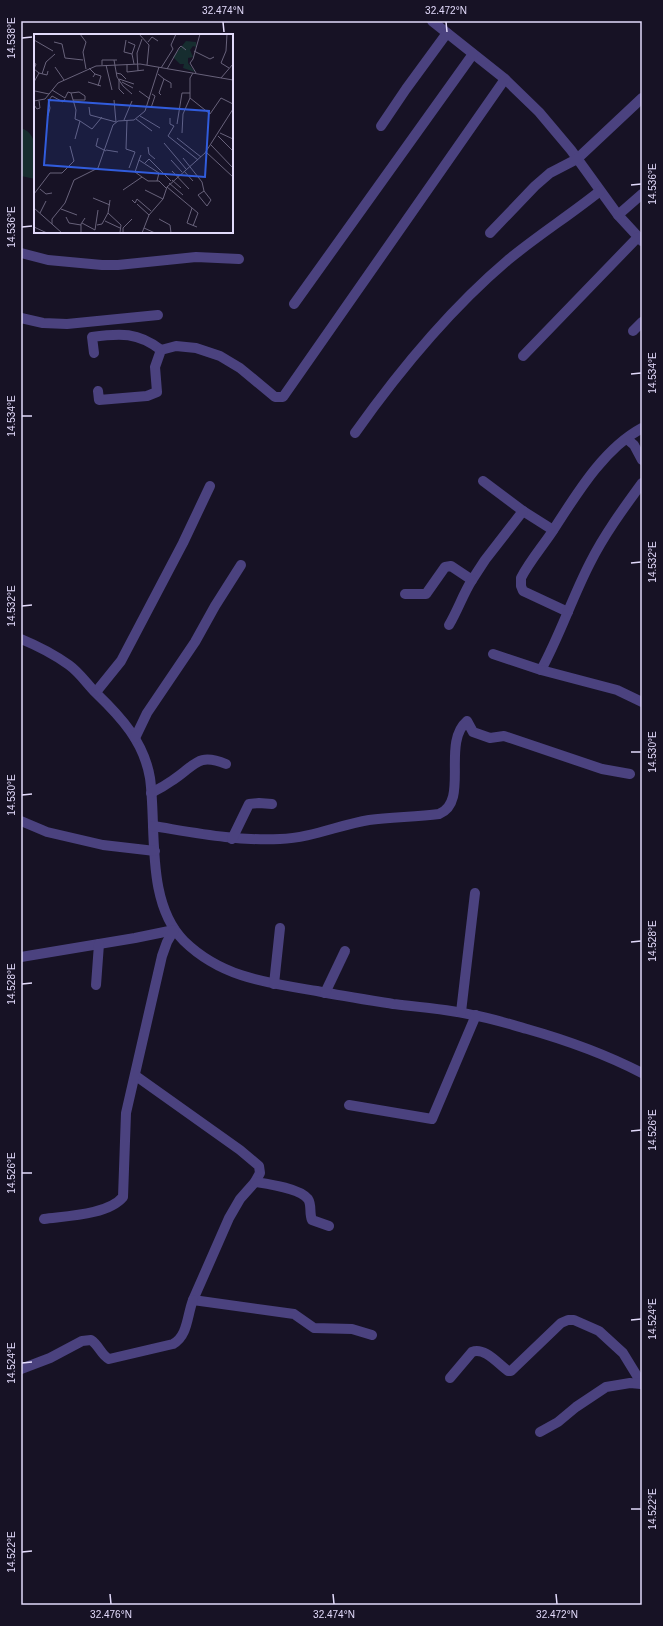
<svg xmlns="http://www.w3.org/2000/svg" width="663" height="1626" viewBox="0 0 663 1626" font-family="Helvetica,sans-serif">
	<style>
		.green { fill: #162d2f }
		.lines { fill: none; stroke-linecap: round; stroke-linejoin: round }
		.minor { stroke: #4b427f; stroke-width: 10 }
		.ticks { fill: none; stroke: #e2dafb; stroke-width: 1.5 }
		.inset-road { fill: none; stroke: #68627b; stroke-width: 1 }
		.view { fill: #315cdc; fill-opacity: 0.15; stroke: #315cdc; stroke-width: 2 }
		.inset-edge { fill: none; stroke: #e2dafb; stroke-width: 2 }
		.neatline { fill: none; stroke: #e2dafb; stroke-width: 1.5 }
		.ticks-label { font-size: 10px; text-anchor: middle; fill: #e2dafb }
	</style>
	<rect width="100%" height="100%" fill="#171225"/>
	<path class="green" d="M21,128C41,134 35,163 35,179L21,176Z"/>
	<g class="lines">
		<g class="minor">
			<path d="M432,21L505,79L539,112L571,150L618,215L642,241"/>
			<path d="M381,126L406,89L447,33"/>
			<path d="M618,215L642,194"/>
			<path d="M490,233L535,186L550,173L577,159L642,98"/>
			<path d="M21,253L48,260L102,265H118L196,257L239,259"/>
			<path d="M294,304L473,54"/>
			<path d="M21,318L43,323L67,324L158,315"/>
			<path d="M633,331L642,322"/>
			<path d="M94,353L92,337C120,333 138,332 161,350"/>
			<path d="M523,356L638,237"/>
			<path d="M98,391L99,400L147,396L157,392L155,367L161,350L176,346L196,348L220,356L240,368L275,397H283L505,79"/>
			<path d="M355,433C399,371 449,310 508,260C537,236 570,215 600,191"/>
			<path d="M627,439L634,445L642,460"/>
			<path d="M483,481L523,511L553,530"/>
			<path d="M405,594H426L445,567L451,566L472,580L485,560L523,511"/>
			<path d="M568,612L523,591L521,586V578C529,562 542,547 552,532C576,495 603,449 642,428"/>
			<path d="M449,625C458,610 463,594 472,580"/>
			<path d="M21,639C38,646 55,655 69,665C80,673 87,684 96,693C121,717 144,742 150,778C157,828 145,902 184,941C222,978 268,983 317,991C342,996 368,1000 393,1004C420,1007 447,1009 473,1015C491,1018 509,1024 527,1029C566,1040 605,1054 642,1073"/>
			<path d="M493,654L541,670C560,635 572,598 590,563C604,535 623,509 642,483"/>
			<path d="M541,670L617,690L642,702"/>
			<path d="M96,692L121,661L183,543L210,486"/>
			<path d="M135,738L147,713L195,642L215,606L241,565"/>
			<path d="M151,793C159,789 166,785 173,780C195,766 197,752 226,764"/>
			<path d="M21,821L47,832L103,845L155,851"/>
			<path d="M153,826C197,833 236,841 280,839C311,838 339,825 369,820C392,817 416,817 439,814C470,802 441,743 467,721L473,732L490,738L504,736L602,769L630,774"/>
			<path d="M232,839L249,804L259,803L272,804"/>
			<path d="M21,957L135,938L174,930"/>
			<path d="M274,984L280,928"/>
			<path d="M96,985L99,944"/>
			<path d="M325,993L345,951"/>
			<path d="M461,1012L475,893"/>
			<path d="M136,1076L240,1150L259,1166L260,1173L255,1182L240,1199L229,1218L193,1300L294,1314L314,1328L352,1329L372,1335"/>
			<path d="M349,1105L432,1119L476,1015"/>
			<path d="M255,1182C268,1184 299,1188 308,1199C312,1205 309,1213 312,1220L329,1226"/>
			<path d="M44,1219C66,1216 108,1215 123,1197L126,1113L162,956L167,942L174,930"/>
			<path d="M21,1369L50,1358L82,1341L91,1340C99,1345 101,1355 109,1359L173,1344C188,1336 187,1315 193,1300"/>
			<path d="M450,1378L472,1352C485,1347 498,1364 508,1371H511L561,1323L568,1320H574L599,1331L623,1353L642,1384"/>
			<path d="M540,1432L558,1422L576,1407L606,1387L630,1383L641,1384"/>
		</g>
	</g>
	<path class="ticks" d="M223,22L224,32M446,22L447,32M22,38L32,37M631,185L641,184M22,227L32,226M631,374L641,373M22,416H32M631,563L641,562M22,606L32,605M631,752H641M22,795L32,794M631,942L641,941M22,984L32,983M631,1131L641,1130M22,1173H32M631,1320L641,1319M22,1363L32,1362M631,1509H641M22,1552L32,1551M110,1594L111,1604M333,1594L334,1604M556,1594L557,1604"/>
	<g transform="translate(34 34)">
		<rect width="199" height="199" fill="#171225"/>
		<path d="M152,7L162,8V13L159,12L156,16L159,23L154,24V29L161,38L149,34L150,30H146L139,23Z" fill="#162d2f"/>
		<path class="inset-road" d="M46,0L52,8L49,18L52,35M105,0L115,11L113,31M193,0L192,17L187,29L195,34M0,6L19,17M92,6L90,18L98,20M20,8L28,10L31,24L49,26M94,8L101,11L98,20L100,30M114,8L118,3L124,7M160,17L176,25L180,23M80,26L83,43L89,52L98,60M0,29L2,30L0,35L5,39M93,30V38L110,36M68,31V26H83M72,31L78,56M21,33L30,46M55,34L61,40L59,43M127,34L139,15L137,11L142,0M133,35L145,14L147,12L152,16M104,37L103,19L108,5M82,39L87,40L92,45M162,39L156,29L159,25L166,0M8,40L12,28L21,20M61,40L67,42L64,52M124,40L130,45L125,59L127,61M187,44L199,30M130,45L137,49V54M0,48L5,39L13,41L14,37M54,48L67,52M88,48L99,54M18,56L31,64L34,58L37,59L42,76L41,85L46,87M1,57L15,60M105,57L116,65M37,59L45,58L51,62V66H39M90,60L85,55V45L100,50M156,64L176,80L187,64L199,70M15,66L18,62L29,68L31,65M80,66L82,88M0,67L11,65L24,49L62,32L106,30L199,46M0,71L3,75L6,74L5,67M55,73L56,81L82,88M117,74L121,62L118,60M14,82L16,74L14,65M106,82L126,94M136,84V90L140,92L134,102L164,126M102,85L118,97M90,86L98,67M93,86L92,115L101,118L95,134M143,90L148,59H156M148,99L149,80L156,64V44L159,39M186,99L199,105M184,102L199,117M64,104L62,112L72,117M143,104L167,123M41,105L46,87L58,95L68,83M130,109L152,135M177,111L199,134M114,113L115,120L121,125M72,116L84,118M172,118L199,143M107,121L105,126L125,139L123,147M149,124L168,148L170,157L177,166L173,172L164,161L170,157M105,126L101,138L108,143M137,126L148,138M111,129L115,125L137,147M138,137L155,155M150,137L159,147M138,146L147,154M135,149L149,161M133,153L164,179L159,192M6,155L12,160L18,159M89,156L108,143L114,147H125L132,154M111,156L129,165M0,160L16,139H28L40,127L36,112M59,164L76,171M98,166L101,169L103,165L117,177M103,170L115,181M0,174L28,199M158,174L153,189L163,193M27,175L43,181M6,179L12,167M74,179L87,191L86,198M32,183L35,189L47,191M125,185L136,191L137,199M71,187L86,194M48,189L61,196L64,176M18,190V185L31,169L40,146L64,134L79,91L84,87L100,86L111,77L125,33M63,191L68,190L74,179L76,166M0,193L13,199M110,194L121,199M47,199V190L51,184M89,199V194L98,185M108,199L115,181L129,165L133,153L171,119L199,75"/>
		<path class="view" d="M15,66L175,77L171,143L10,131Z"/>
		<rect width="199" height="199" class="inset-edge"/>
	</g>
	<rect width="663" height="1626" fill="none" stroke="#171225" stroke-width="44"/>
	<rect x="22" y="22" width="619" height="1582" class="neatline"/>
	<g class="ticks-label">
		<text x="223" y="14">32.474°N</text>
		<text x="446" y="14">32.472°N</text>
		<text transform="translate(11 38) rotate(-90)" y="4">14.538°E</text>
		<text transform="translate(652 184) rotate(-90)" y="4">14.536°E</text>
		<text transform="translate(11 227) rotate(-90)" y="4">14.536°E</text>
		<text transform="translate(652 373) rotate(-90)" y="4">14.534°E</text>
		<text transform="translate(11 416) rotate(-90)" y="4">14.534°E</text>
		<text transform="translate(652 562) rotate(-90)" y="4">14.532°E</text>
		<text transform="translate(11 606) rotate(-90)" y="4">14.532°E</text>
		<text transform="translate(652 752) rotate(-90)" y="4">14.530°E</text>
		<text transform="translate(11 795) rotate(-90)" y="4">14.530°E</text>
		<text transform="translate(652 941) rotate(-90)" y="4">14.528°E</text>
		<text transform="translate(11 984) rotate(-90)" y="4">14.528°E</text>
		<text transform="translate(652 1130) rotate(-90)" y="4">14.526°E</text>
		<text transform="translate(11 1173) rotate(-90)" y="4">14.526°E</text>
		<text transform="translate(652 1319) rotate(-90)" y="4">14.524°E</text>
		<text transform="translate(11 1363) rotate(-90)" y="4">14.524°E</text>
		<text transform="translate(652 1509) rotate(-90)" y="4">14.522°E</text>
		<text transform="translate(11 1552) rotate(-90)" y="4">14.522°E</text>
		<text x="111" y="1618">32.476°N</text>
		<text x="334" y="1618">32.474°N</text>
		<text x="557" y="1618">32.472°N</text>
	</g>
</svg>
